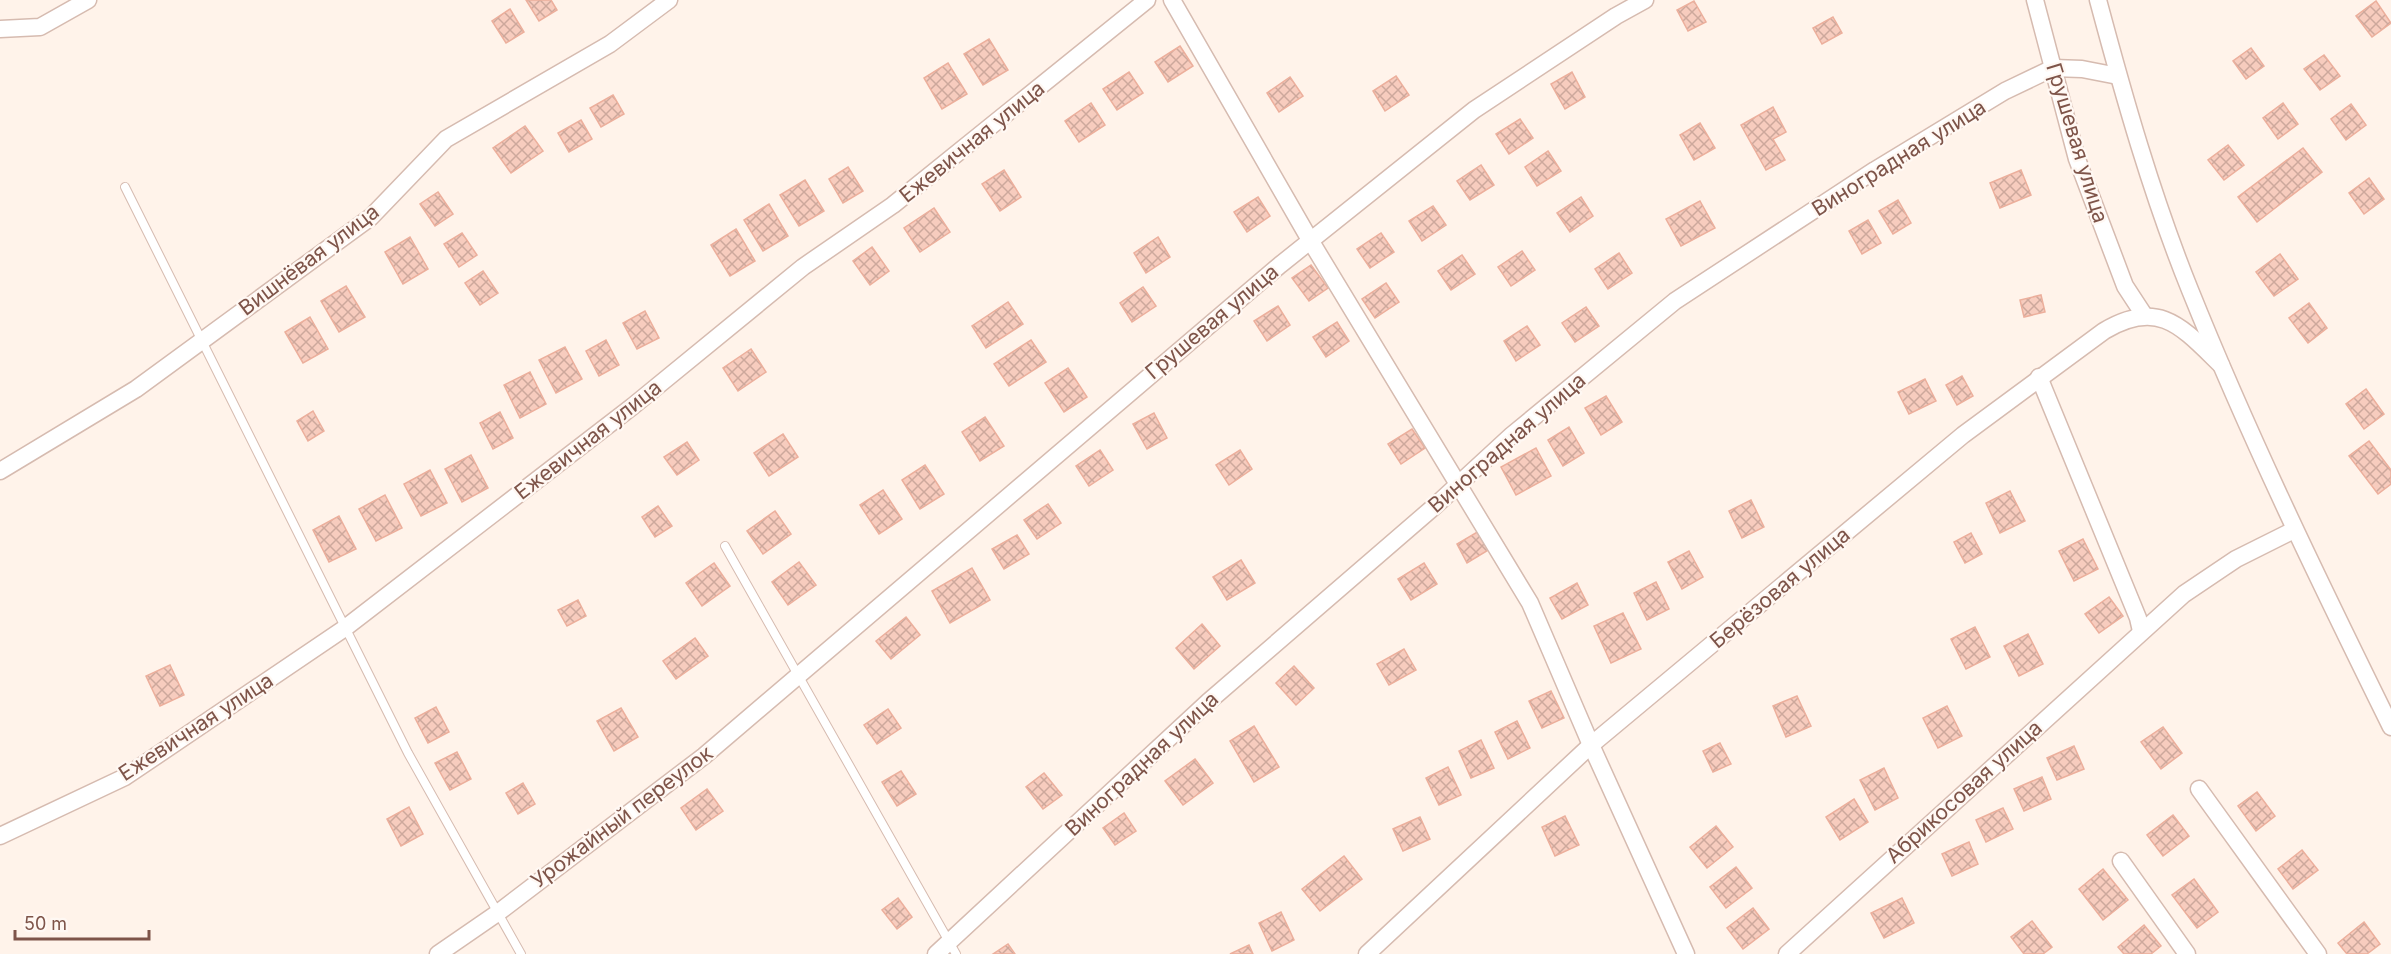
<svg xmlns="http://www.w3.org/2000/svg" width="2391" height="954" viewBox="0 0 2391 954" font-family="Inter,sans-serif">
	<style>
		.building { fill: url(#building-cross-hatch); stroke: #ecaf9c; stroke-width: 1.5 }
		.lines { fill: none; stroke-linecap: round; stroke-linejoin: round }
		.lane-casing { stroke: #d6bbb0; stroke-width: 10 }
		.street-casing { stroke: #d6bbb0; stroke-width: 19 }
		.lane { stroke: #fff; stroke-width: 8 }
		.street { stroke: #fff; stroke-width: 16 }
		.labels { text-anchor: middle; stroke-width: 4.5; stroke-linejoin: round; paint-order: stroke }
		.street-label { font-size: 21px; fill: #7e5449; stroke: #fff8f3 }
	</style>
	<defs>
		<pattern id="building-cross-hatch" width="8" height="8" patternUnits="userSpaceOnUse" patternTransform="scale(1.5)"><rect width="8" height="8" fill="#f7ccbe"/><path d="M0 0l8 8M0 8l8-8" fill="none" stroke="#cda89c"/></pattern>
	</defs>
	<rect width="100%" height="100%" fill="#fff3ea"/>
	<g class="building">
		<path d="M526,0H551L557,10L539,21Z"/>
		<path d="M1694,1L1706,22L1688,31L1677,10Z"/>
		<path d="M2376,1L2391,23L2372,37L2356,16Z"/>
		<path d="M510,9L524,32L506,43L492,21Z"/>
		<path d="M1833,17L1842,33L1822,44L1813,28Z"/>
		<path d="M989,39L1008,70L983,85L964,54Z"/>
		<path d="M1180,46L1193,66L1168,82L1155,62Z"/>
		<path d="M2251,48L2264,66L2246,79L2233,61Z"/>
		<path d="M2324,55L2340,76L2320,90L2304,69Z"/>
		<path d="M948,63L967,94L942,109L924,78Z"/>
		<path d="M1129,72L1143,93L1117,110L1103,89Z"/>
		<path d="M1572,72L1585,97L1565,109L1551,84Z"/>
		<path d="M1396,76L1409,95L1385,111L1373,91Z"/>
		<path d="M1290,77L1303,96L1279,112L1267,93Z"/>
		<path d="M613,95L624,114L601,127L590,108Z"/>
		<path d="M1091,103L1105,125L1079,142L1065,121Z"/>
		<path d="M2283,103L2298,124L2278,139L2263,118Z"/>
		<path d="M2351,104L2366,125L2346,140L2331,119Z"/>
		<path d="M1773,107L1786,132L1773,139L1785,160L1766,170L1741,125Z"/>
		<path d="M1520,119L1533,138L1509,154L1496,134Z"/>
		<path d="M581,120L592,139L569,152L558,133Z"/>
		<path d="M1700,123L1715,148L1694,160L1680,135Z"/>
		<path d="M525,126L543,151L511,173L493,148Z"/>
		<path d="M2228,145L2244,165L2224,180L2208,160Z"/>
		<path d="M2303,148L2322,172L2257,222L2238,197Z"/>
		<path d="M1548,151L1561,171L1537,186L1525,167Z"/>
		<path d="M1481,165L1494,185L1470,200L1457,181Z"/>
		<path d="M848,167L863,191L843,203L829,179Z"/>
		<path d="M1004,170L1021,197L1000,211L982,184Z"/>
		<path d="M2021,170L2031,195L2000,208L1990,183Z"/>
		<path d="M2369,178L2384,199L2364,214L2349,193Z"/>
		<path d="M805,180L824,211L799,226L780,195Z"/>
		<path d="M438,192L453,214L435,226L420,204Z"/>
		<path d="M1258,197L1270,216L1247,232L1234,212Z"/>
		<path d="M1581,197L1593,216L1570,232L1557,213Z"/>
		<path d="M1898,200L1911,223L1893,234L1879,211Z"/>
		<path d="M1700,201L1715,228L1681,246L1666,219Z"/>
		<path d="M769,204L788,236L763,251L744,220Z"/>
		<path d="M1433,206L1446,225L1422,241L1409,221Z"/>
		<path d="M934,208L950,232L920,252L904,228Z"/>
		<path d="M1868,220L1881,243L1862,254L1849,231Z"/>
		<path d="M736,229L755,261L730,276L711,245Z"/>
		<path d="M462,233L477,255L459,267L444,244Z"/>
		<path d="M1381,233L1394,252L1370,268L1357,249Z"/>
		<path d="M410,237L428,269L403,284L385,252Z"/>
		<path d="M1158,237L1170,257L1146,273L1134,253Z"/>
		<path d="M872,247L889,271L870,285L853,261Z"/>
		<path d="M1522,251L1535,270L1511,286L1498,267Z"/>
		<path d="M1619,253L1632,273L1608,289L1595,269Z"/>
		<path d="M2280,254L2298,279L2274,296L2256,272Z"/>
		<path d="M1462,255L1475,274L1451,290L1438,271Z"/>
		<path d="M1311,265L1328,288L1309,301L1292,278Z"/>
		<path d="M483,271L498,293L480,305L465,283Z"/>
		<path d="M1386,283L1399,302L1375,318L1362,299Z"/>
		<path d="M346,286L365,317L339,332L321,301Z"/>
		<path d="M1143,287L1156,306L1132,322L1120,303Z"/>
		<path d="M2041,295L2045,312L2024,317L2020,300Z"/>
		<path d="M1008,302L1023,324L986,348L972,326Z"/>
		<path d="M2309,303L2327,328L2308,343L2289,318Z"/>
		<path d="M1278,306L1290,325L1267,341L1254,321Z"/>
		<path d="M1586,307L1599,326L1575,342L1562,323Z"/>
		<path d="M645,311L659,338L637,349L623,323Z"/>
		<path d="M310,317L328,349L303,363L285,332Z"/>
		<path d="M1337,322L1349,341L1326,357L1313,337Z"/>
		<path d="M1527,326L1540,345L1516,361L1504,341Z"/>
		<path d="M606,340L619,365L599,376L586,351Z"/>
		<path d="M1031,340L1046,362L1009,386L994,364Z"/>
		<path d="M565,347L582,379L556,393L539,360Z"/>
		<path d="M751,349L766,372L738,391L723,368Z"/>
		<path d="M1068,368L1087,397L1064,412L1045,383Z"/>
		<path d="M530,372L546,404L520,418L504,385Z"/>
		<path d="M1962,376L1973,396L1957,405L1946,385Z"/>
		<path d="M1925,379L1936,401L1909,414L1898,392Z"/>
		<path d="M2366,389L2384,414L2364,429L2346,404Z"/>
		<path d="M1606,396L1622,422L1601,435L1585,408Z"/>
		<path d="M313,411L324,431L308,441L297,421Z"/>
		<path d="M500,412L513,438L493,449L480,423Z"/>
		<path d="M1154,413L1167,438L1147,449L1133,424Z"/>
		<path d="M985,417L1004,446L980,461L962,432Z"/>
		<path d="M1569,427L1584,453L1563,466L1548,440Z"/>
		<path d="M1412,429L1425,448L1401,464L1388,444Z"/>
		<path d="M783,434L798,457L769,476L754,453Z"/>
		<path d="M2369,441L2391,470V484L2378,494L2349,456Z"/>
		<path d="M687,442L699,460L677,475L664,457Z"/>
		<path d="M1536,448L1551,476L1516,495L1501,467Z"/>
		<path d="M1100,450L1113,470L1089,486L1076,466Z"/>
		<path d="M1240,450L1252,469L1229,485L1216,465Z"/>
		<path d="M471,455L488,488L462,502L445,469Z"/>
		<path d="M925,465L944,494L920,509L902,480Z"/>
		<path d="M430,470L447,503L421,516L404,484Z"/>
		<path d="M883,490L902,519L879,534L860,505Z"/>
		<path d="M2010,491L2025,521L2000,533L1986,503Z"/>
		<path d="M385,495L402,528L376,541L359,509Z"/>
		<path d="M1751,500L1764,527L1742,538L1729,511Z"/>
		<path d="M1048,504L1061,523L1037,539L1024,520Z"/>
		<path d="M658,506L672,526L655,537L642,517Z"/>
		<path d="M775,511L791,534L763,554L747,531Z"/>
		<path d="M339,516L356,549L329,562L313,530Z"/>
		<path d="M1479,531L1490,549L1467,563L1457,544Z"/>
		<path d="M1971,533L1982,554L1965,563L1954,542Z"/>
		<path d="M1017,535L1029,554L1004,569L992,549Z"/>
		<path d="M2083,539L2098,569L2074,581L2059,551Z"/>
		<path d="M1689,551L1703,577L1682,589L1668,562Z"/>
		<path d="M1241,560L1255,583L1227,600L1213,577Z"/>
		<path d="M799,562L816,585L788,605L772,582Z"/>
		<path d="M714,563L730,586L702,606L686,583Z"/>
		<path d="M1424,563L1437,584L1411,600L1398,579Z"/>
		<path d="M972,568L990,600L950,623L932,591Z"/>
		<path d="M1656,582L1669,609L1647,620L1634,593Z"/>
		<path d="M1577,583L1588,605L1562,619L1550,598Z"/>
		<path d="M2109,597L2123,616L2099,633L2085,614Z"/>
		<path d="M578,600L586,616L567,626L558,610Z"/>
		<path d="M1623,613L1641,649L1611,663L1594,626Z"/>
		<path d="M906,617L920,635L891,659L876,641Z"/>
		<path d="M1202,624L1220,646L1194,669L1176,648Z"/>
		<path d="M1975,627L1990,657L1966,669L1951,639Z"/>
		<path d="M2028,634L2043,664L2019,676L2004,646Z"/>
		<path d="M695,638L708,656L676,679L663,661Z"/>
		<path d="M1404,649L1416,670L1389,685L1377,664Z"/>
		<path d="M170,665L184,695L160,706L146,676Z"/>
		<path d="M1294,666L1314,688L1296,705L1276,683Z"/>
		<path d="M1551,691L1564,718L1542,728L1529,701Z"/>
		<path d="M1797,696L1811,726L1786,737L1773,706Z"/>
		<path d="M1947,706L1962,736L1938,748L1923,718Z"/>
		<path d="M436,707L449,732L428,743L415,718Z"/>
		<path d="M621,708L638,737L614,751L597,721Z"/>
		<path d="M888,709L901,728L877,744L864,725Z"/>
		<path d="M1517,721L1530,748L1508,759L1495,732Z"/>
		<path d="M1254,726L1279,767L1254,782L1230,741Z"/>
		<path d="M2163,727L2182,753L2161,769L2141,742Z"/>
		<path d="M1481,740L1494,768L1471,778L1459,751Z"/>
		<path d="M1720,743L1731,764L1713,772L1703,751Z"/>
		<path d="M2074,746L2084,769L2057,780L2047,758Z"/>
		<path d="M457,752L471,779L450,790L435,763Z"/>
		<path d="M1195,759L1213,783L1183,805L1165,781Z"/>
		<path d="M1448,767L1461,795L1439,805L1426,778Z"/>
		<path d="M1884,768L1898,798L1875,810L1860,780Z"/>
		<path d="M901,771L916,794L897,806L882,782Z"/>
		<path d="M1044,773L1062,795L1043,809L1026,787Z"/>
		<path d="M2042,777L2051,799L2024,811L2014,789Z"/>
		<path d="M523,783L535,804L518,814L506,793Z"/>
		<path d="M707,789L723,811L696,830L681,808Z"/>
		<path d="M2257,792L2275,816L2256,831L2238,806Z"/>
		<path d="M1854,799L1868,822L1840,840L1826,817Z"/>
		<path d="M409,807L423,834L401,846L387,819Z"/>
		<path d="M2003,808L2013,829L1986,842L1976,820Z"/>
		<path d="M1124,813L1136,831L1115,845L1103,828Z"/>
		<path d="M2173,815L2189,836L2163,856L2147,835Z"/>
		<path d="M1565,816L1579,845L1555,856L1542,827Z"/>
		<path d="M1420,817L1430,839L1403,851L1393,829Z"/>
		<path d="M1716,826L1733,847L1707,868L1690,847Z"/>
		<path d="M1969,842L1978,864L1952,876L1942,854Z"/>
		<path d="M2302,850L2318,870L2293,889L2278,869Z"/>
		<path d="M1344,856L1362,879L1320,911L1302,889Z"/>
		<path d="M1736,867L1752,888L1726,908L1710,887Z"/>
		<path d="M2103,869L2128,900L2103,920L2079,889Z"/>
		<path d="M2194,879L2218,912L2197,928L2172,895Z"/>
		<path d="M898,898L912,917L897,929L882,910Z"/>
		<path d="M1902,898L1914,923L1884,938L1871,913Z"/>
		<path d="M1753,908L1769,929L1743,949L1727,928Z"/>
		<path d="M1281,912L1294,940L1272,951L1259,923Z"/>
		<path d="M2032,921L2052,947L2043,954H2024L2011,937Z"/>
		<path d="M2364,922L2380,944L2367,954H2347L2338,943Z"/>
		<path d="M2144,925L2161,946L2151,954H2124L2118,947Z"/>
		<path d="M1008,944L1015,954H993Z"/>
		<path d="M1249,945L1253,954H1230Z"/>
	</g>
	<g class="lines">
		<g class="lane-casing">
			<g id="lane">
				<path d="M125,187L408,753L521,954"/>
				<path d="M725,546L956,954"/>
			</g>
		</g>
		<g class="street-casing">
			<g id="street">
				<path d="M1172,0L1310,240L1530,603L1591,745L1686,954"/>
				<path d="M2035,0L2077,159L2125,286L2144,315"/>
				<path d="M2098,0C2124,97 2152,196 2190,290C2250,439 2320,583 2391,727"/>
				<path d="M0,29L40,27L88,0"/>
				<path d="M2039,377L2138,618L2141,631"/>
				<path d="M0,471L136,389L371,217L446,139L610,44L669,0"/>
				<path d="M2199,789L2318,954"/>
				<path d="M0,836L125,777L345,628L633,406L803,267L893,205L1147,0"/>
				<path d="M2121,861L2187,954"/>
				<path d="M438,954L499,912L704,756L1280,265L1474,110L1616,16L1645,0"/>
				<path d="M936,954L1208,702L1436,505L1512,435L1675,301L1875,170L2005,91L2053,68L2082,69L2118,76"/>
				<path d="M1367,954L1591,745L1963,435L2104,331C2159,298 2182,327 2221,365"/>
				<path d="M1787,954L2184,594L2236,559L2294,530"/>
			</g>
		</g>
		<use href="#lane" class="lane"/>
		<use href="#street" class="street"/>
	</g>
	<g class="labels">
		<g class="street-label">
			<text transform="translate(972 142) rotate(-39)" y="7">Ежевичная улица</text>
			<text transform="translate(2077 143) rotate(73)" y="7">Грушевая улица</text>
			<text transform="translate(1899 158) rotate(-32)" y="7">Виноградная улица</text>
			<text transform="translate(309 260) rotate(-37)" y="7">Вишнёвая улица</text>
			<text transform="translate(1212 322) rotate(-40)" y="7">Грушевая улица</text>
			<text transform="translate(588 440) rotate(-38)" y="7">Ежевичная улица</text>
			<text transform="translate(1507 443) rotate(-41)" y="7">Виноградная улица</text>
			<text transform="translate(1780 588) rotate(-40)" y="7">Берёзовая улица</text>
			<text transform="translate(196 727) rotate(-33)" y="7">Ежевичная улица</text>
			<text transform="translate(1142 764) rotate(-43)" y="7">Виноградная улица</text>
			<text transform="translate(1964 792) rotate(-42)" y="7">Абрикосовая улица</text>
			<text transform="translate(622 817) rotate(-37)" y="7">Урожайный переулок</text>
		</g>
	</g>
	<path d="M15 930v9h134v-9" fill="none" stroke="#7e5449" stroke-width="3"/>
	<text x="24" y="930" font-size="18" fill="#7e5449" stroke="#fff8f3" stroke-width="4.5" paint-order="stroke">50 m</text>
</svg>
